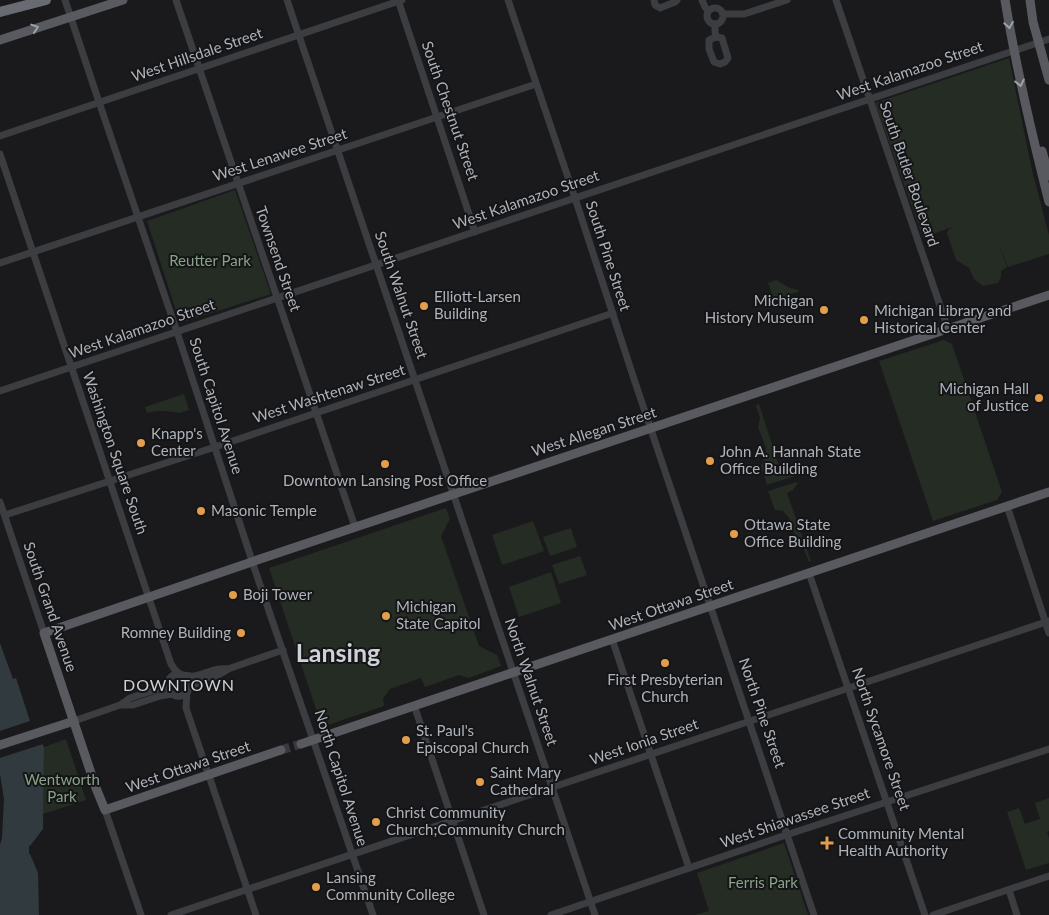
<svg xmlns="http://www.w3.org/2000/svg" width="1049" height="915" viewBox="0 0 1049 915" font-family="Lato,sans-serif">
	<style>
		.green { fill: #242c24 }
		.water { fill: #313a3f }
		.pier { fill: #1a1a1c }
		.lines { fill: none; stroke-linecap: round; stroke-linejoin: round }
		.major-tunnel { stroke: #38393c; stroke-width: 9; stroke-dasharray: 9 4.5; stroke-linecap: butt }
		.minor { stroke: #3b3d41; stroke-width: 7 }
		.major { stroke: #585a5f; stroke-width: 9 }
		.highway { stroke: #686b71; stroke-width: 10 }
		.oneway { stroke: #9da1a8 }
		.poi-dot { fill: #e39e4b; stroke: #151517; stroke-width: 2 }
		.labels { text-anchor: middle; stroke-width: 4; stroke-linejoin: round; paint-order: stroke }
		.street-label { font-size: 15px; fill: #aeb3ba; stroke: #151517 }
		.park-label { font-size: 15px; fill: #88a387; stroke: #151517 }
		.poi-label { font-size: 15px; fill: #aeb3ba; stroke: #151517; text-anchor: start }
		.neighbourhood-label { font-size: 16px; letter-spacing: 1px; fill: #ced1d7; stroke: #151517 }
		.town-label { font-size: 25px; font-weight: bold; fill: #ced1d7; stroke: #151517 }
	</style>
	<rect width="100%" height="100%" fill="#1a1a1c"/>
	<g class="green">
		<path d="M1009,58L1032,170L1049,235V254L1008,267L999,246L1007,267L1001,271V277L998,283L983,286L974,279L969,268L956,260L947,233L949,229H954L949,228L923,238L875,103Z"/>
		<path d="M235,190L271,294L180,323L147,221Z"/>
		<path d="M776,280L790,288L799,290L798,292L774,299L768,283Z"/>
		<path d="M944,340L952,344L1002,492L997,500L933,521L879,361Z"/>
		<path d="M184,394L189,410L180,413L167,411H156L147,413L145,407Z"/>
		<path d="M759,404L781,472L787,471L794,474L795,476L767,485L761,466L765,457L766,448L758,427L760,418L756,405Z"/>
		<path d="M797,482V484L793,490L787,493L811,561L809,562L804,549L798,543L789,518L783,511L775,510L768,491Z"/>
		<path d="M446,508L450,519L441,536L479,646L497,655L501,666L469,678L459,675L425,687L421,678L390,689L383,699L384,706L322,727L269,568Z"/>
		<path d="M533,521L544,551L502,565L492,535Z"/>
		<path d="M571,528L577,547L550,556L543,537Z"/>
		<path d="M580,556L587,575L559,584L552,565Z"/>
		<path d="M551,572L561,603L519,617L509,587Z"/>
		<path d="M66,739L86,800L43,814L44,747Z"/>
		<path d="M1049,798V831L1047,832L1049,838V863L1026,870L1007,812L1019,808L1025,824L1040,819L1035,803Z"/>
		<path d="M784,843L808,915H695L709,911L697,873Z"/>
	</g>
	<path class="water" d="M0,643L13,679L16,678L30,721L44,747L43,829L30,846L29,845V854H30L38,873L39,915H0V845L2,838L4,799L0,774Z"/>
	<path class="pier" d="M33,720L46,745L43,746V744L0,758V731Z"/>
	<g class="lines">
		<path class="major-tunnel" d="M281,750L301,744"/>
		<g class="minor">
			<path d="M65,0L99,102L177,332L255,570L373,915"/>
			<path d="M176,0L355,527"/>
			<path d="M287,0L595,915"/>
			<path d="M398,0L475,232"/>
			<path d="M508,0L575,198L633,376L814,915"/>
			<path d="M654,0L655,5L660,8L675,2L677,0"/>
			<path d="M702,0L705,7L708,11"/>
			<path d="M836,0L948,329"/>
			<circle cx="715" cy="16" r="8"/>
			<path d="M723,14H744L787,0"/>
			<path d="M715,24V32L716,37L709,40V49L714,62L720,64L725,62L728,58L722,38L716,37"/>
			<path d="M0,136L402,0"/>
			<path d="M0,154L171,664L175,670L181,675"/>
			<path d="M0,263L536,84"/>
			<path d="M0,391L1049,39"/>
			<path d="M0,502L44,633"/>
			<path d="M1007,506L1049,633"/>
			<path d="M5,515L215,447L613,313"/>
			<path d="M809,573L925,915"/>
			<path d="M612,639L689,868"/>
			<path d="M183,675C191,681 192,694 180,696C167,698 163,680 174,675C180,673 187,677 194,676C207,674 214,667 228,669"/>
			<path d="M188,689C200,678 216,679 228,669L283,650"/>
			<path d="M187,691L186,708L256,915"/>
			<path d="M121,705H133L160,696L172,694"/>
			<path d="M414,705L484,915"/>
			<path d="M74,721L120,705L130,698L158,689L168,683"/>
			<path d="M105,810L141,915"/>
			<path d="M1009,890L1017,915"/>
			<path d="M171,915L1049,621"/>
			<path d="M551,915L780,837L1049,749"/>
			<path d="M933,915L1049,876"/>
		</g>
		<g class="major">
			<path d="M1005,0C1016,68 1032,135 1049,202"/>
			<path d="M1030,0L1033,22L1049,80"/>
			<path d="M0,40L123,0"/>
			<path d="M1042,151L1049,176"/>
			<path d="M301,744L1049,492"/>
			<path d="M0,745L74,721"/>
			<path d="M281,750L105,810L96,788L44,633L266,557L1049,295"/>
		</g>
		<path class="highway" d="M0,12L46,0"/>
	</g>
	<defs><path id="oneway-chevron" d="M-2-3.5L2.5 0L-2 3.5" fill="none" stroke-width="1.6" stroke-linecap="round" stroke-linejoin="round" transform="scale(1.25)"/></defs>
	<g class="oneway">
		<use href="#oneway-chevron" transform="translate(1009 25) rotate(81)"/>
		<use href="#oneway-chevron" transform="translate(35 28) rotate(-18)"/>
		<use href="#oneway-chevron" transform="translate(1020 83) rotate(78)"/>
	</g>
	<g class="poi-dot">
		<circle cx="424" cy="306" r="5"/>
		<circle cx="824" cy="310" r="5"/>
		<circle cx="864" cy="320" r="5"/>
		<circle cx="1039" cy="398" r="5"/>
		<circle cx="141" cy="443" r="5"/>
		<circle cx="710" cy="461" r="5"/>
		<circle cx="385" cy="464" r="5"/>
		<circle cx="201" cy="511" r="5"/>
		<circle cx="734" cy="534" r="5"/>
		<circle cx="233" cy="595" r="5"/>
		<circle cx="386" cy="616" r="5"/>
		<circle cx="241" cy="633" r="5"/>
		<circle cx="665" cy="663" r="5"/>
		<circle cx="406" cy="740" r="5"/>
		<circle cx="480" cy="782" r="5"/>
		<circle cx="376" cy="822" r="5"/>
		<path d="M824.5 835.5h5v5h5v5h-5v5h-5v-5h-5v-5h5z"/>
		<circle cx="316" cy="887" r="5"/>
	</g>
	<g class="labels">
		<g class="street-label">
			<text transform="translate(197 55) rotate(-19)" y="5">West Hillsdale Street</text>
			<text transform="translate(910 71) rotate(-19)" y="5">West Kalamazoo Street</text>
			<text transform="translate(450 111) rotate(71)" y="5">South Chestnut Street</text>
			<text transform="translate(280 155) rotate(-18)" y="5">West Lenawee Street</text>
			<text transform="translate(909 174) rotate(71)" y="5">South Butler Boulevard</text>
			<text transform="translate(526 200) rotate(-19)" y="5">West Kalamazoo Street</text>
			<text transform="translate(608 256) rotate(72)" y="5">South Pine Street</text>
			<text transform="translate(278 259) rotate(71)" y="5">Townsend Street</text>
			<text transform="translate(401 295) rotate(71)" y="5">South Walnut Street</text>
			<text transform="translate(142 329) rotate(-19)" y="5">West Kalamazoo Street</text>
			<text transform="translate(329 394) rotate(-18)" y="5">West Washtenaw Street</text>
			<text transform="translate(216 406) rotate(72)" y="5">South Capitol Avenue</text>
			<text transform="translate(594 432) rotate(-18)" y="5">West Allegan Street</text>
			<text transform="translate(115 453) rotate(71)" y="5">Washington Square South</text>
			<text transform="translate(671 605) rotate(-19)" y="5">West Ottawa Street</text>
			<text transform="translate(50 607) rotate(71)" y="5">South Grand Avenue</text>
			<text transform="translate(531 682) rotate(71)" y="5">North Walnut Street</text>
			<text transform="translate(762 713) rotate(71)" y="5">North Pine Street</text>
			<text transform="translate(881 739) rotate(71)" y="5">North Sycamore Street</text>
			<text transform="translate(644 742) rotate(-19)" y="5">West Ionia Street</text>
			<text transform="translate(188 767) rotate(-19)" y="5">West Ottawa Street</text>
			<text transform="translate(341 778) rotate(72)" y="5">North Capitol Avenue</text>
			<text transform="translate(795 818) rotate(-19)" y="5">West Shiawassee Street</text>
		</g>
		<g class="park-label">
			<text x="210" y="266">Reutter Park</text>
			<text x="62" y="785">Wentworth<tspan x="62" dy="17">Park</tspan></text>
			<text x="763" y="888">Ferris Park</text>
		</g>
		<g class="poi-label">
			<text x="434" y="302">Elliott-Larsen<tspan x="434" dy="17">Building</tspan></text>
			<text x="814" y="306" text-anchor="end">Michigan<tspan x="814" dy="17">History Museum</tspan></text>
			<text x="874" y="316">Michigan Library and<tspan x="874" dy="17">Historical Center</tspan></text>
			<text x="1029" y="394" text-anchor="end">Michigan Hall<tspan x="1029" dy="17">of Justice</tspan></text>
			<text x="151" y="439">Knapp's<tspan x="151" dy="17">Center</tspan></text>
			<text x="720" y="457">John A. Hannah State<tspan x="720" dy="17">Office Building</tspan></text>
			<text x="385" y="486" text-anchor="middle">Downtown Lansing Post Office</text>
			<text x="211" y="516">Masonic Temple</text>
			<text x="744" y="530">Ottawa State<tspan x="744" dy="17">Office Building</tspan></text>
			<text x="243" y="600">Boji Tower</text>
			<text x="396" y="612">Michigan<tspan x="396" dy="17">State Capitol</tspan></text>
			<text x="231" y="638" text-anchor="end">Romney Building</text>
			<text x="665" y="685" text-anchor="middle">First Presbyterian<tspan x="665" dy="17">Church</tspan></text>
			<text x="416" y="736">St. Paul's<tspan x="416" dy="17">Episcopal Church</tspan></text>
			<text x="490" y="778">Saint Mary<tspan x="490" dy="17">Cathedral</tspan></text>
			<text x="386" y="818">Christ Community<tspan x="386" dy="17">Church;Community Church</tspan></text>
			<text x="838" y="839">Community Mental<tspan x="838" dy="17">Health Authority</tspan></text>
			<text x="326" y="883">Lansing<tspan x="326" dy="17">Community College</tspan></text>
		</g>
		<g class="neighbourhood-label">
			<text x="179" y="691">DOWNTOWN</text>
		</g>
		<g class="town-label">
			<text x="338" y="662">Lansing</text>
		</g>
	</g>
</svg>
